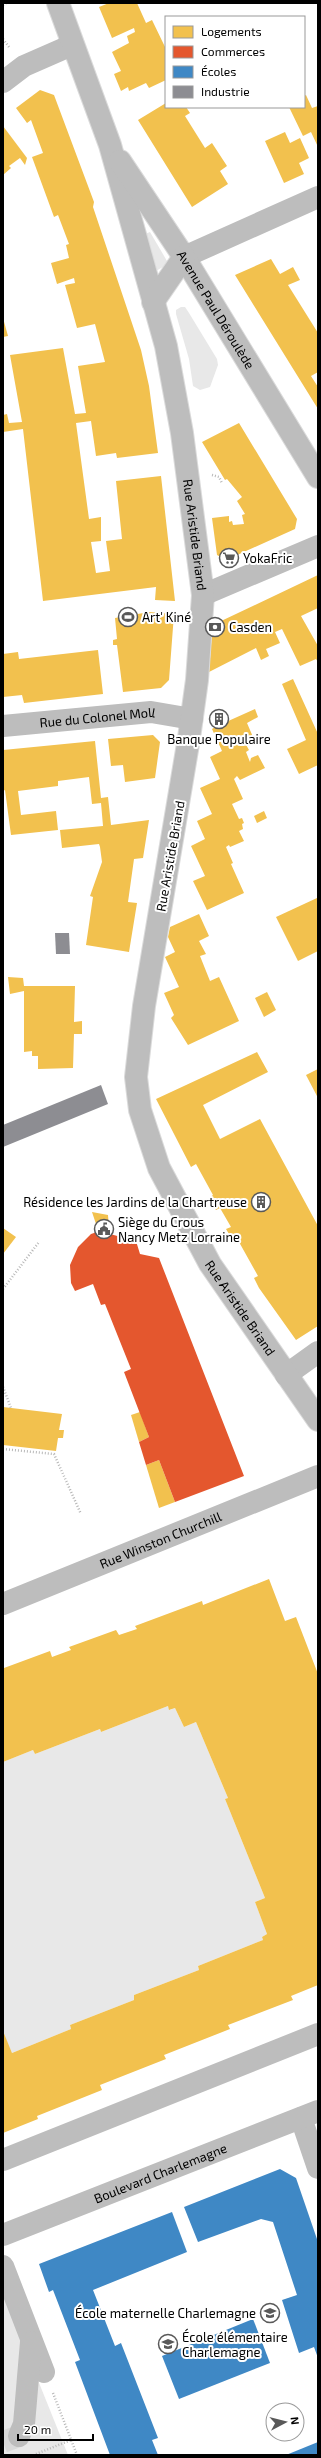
<svg xmlns="http://www.w3.org/2000/svg" width="321" height="2458" viewBox="0 0 321 2458" font-family="'Exo 2',sans-serif">
	<style>
		.green { fill: #e8e8e8 }
		.homes { fill: #f2c14e }
		.shops { fill: #e4572e }
		.schools { fill: #3f88c5 }
		.industry { fill: #8d8d92 }
		.lines { fill: none; stroke-linecap: round; stroke-linejoin: round }
		.minor-tunnel { stroke: #d9d9d9; stroke-width: 22; stroke-dasharray: 22 11; stroke-linecap: butt }
		.major-casing { stroke: #dbdbdb; stroke-width: 24 }
		.path { stroke: #b8b8b8; stroke-width: 2.5; stroke-dasharray: 1 2; stroke-linecap: butt }
		.minor { stroke: #bdbdbd; stroke-width: 22 }
		.major { stroke: #bdbdbd; stroke-width: 22 }
		.labels { text-anchor: middle; stroke-width: 4; stroke-linejoin: round; paint-order: stroke }
		.street-label { font-size: 13px; fill: #000; stroke: #fff }
		.poi-label { font-size: 13px; fill: #000; stroke: #fff; text-anchor: start }
	</style>
	<rect width="100%" height="100%" fill="#fff"/>
	<g class="green">
		<path d="M150,232L167,261L168,264L156,271L145,234Z"/>
		<path d="M181,307H185L189,313L217,359L218,365L210,387L200,390L193,386L189,359L176,314V310Z"/>
		<path d="M168,1706L170,1710L175,1708L184,1727L196,1722L228,1798L225,1799L265,1898L255,1902L267,1934L262,1937L263,1940L198,1966L199,1970L134,1995V2000L70,2025L71,2029L12,2053L3,2033V1762L33,1750L35,1754L100,1729L101,1732Z"/>
		<path d="M3,2293L68,2455H3Z"/>
	</g>
	<g class="homes">
		<path d="M109,3H137L146,23L152,20L166,49V80L149,88L146,83L129,91L128,87L121,91L114,74L121,71L112,52L129,43L127,36L135,32L134,28L112,38L99,7Z"/>
		<path d="M40,90L54,95L94,202L93,207L141,350L149,386L158,453L117,458L116,453L96,456L91,421L76,423L89,519L101,517V541L91,542L96,573L110,571L106,541L122,539L116,481L161,476L175,601L155,600L156,587L43,601L23,429L3,432V415L7,414L9,423L22,422L10,355L63,348L75,414L86,413L78,366L105,362L95,324L77,328L65,285L75,283L74,278L57,284L51,263L69,258L66,245L69,244L58,215L54,217L32,157L43,153L31,120L27,123L16,108Z"/>
		<path d="M306,95L312,108L318,106V147L311,132L303,136L289,107H304V96Z"/>
		<path d="M166,103V107H186L190,113L185,116L205,148L212,143L227,166L220,171L228,184L192,207L138,120Z"/>
		<path d="M3,126L27,158L25,165L20,158L9,166L11,168L3,175Z"/>
		<path d="M285,132L290,143L300,138L309,158L299,163L304,174L284,183L265,141Z"/>
		<path d="M271,259L280,274L293,267L300,280L288,285L318,333V372L311,376L318,387V409L235,275Z"/>
		<path d="M3,318L8,336L3,337Z"/>
		<path d="M239,423L297,519L295,529L226,560L217,555L212,518L229,516V522L232,521L233,525L244,524L242,515L245,514L237,501L242,497L227,479L225,480L202,442Z"/>
		<path d="M318,575V608L301,616L318,646V662L316,659L300,666L282,629L275,632L280,643L266,649L269,656L261,660L256,648L209,672L212,632L219,622Z"/>
		<path d="M149,612L174,614L169,680L161,688L123,692L117,645H113V640L117,639L115,618Z"/>
		<path d="M98,650L103,694L24,703L22,695L3,697V654L18,652L19,659Z"/>
		<path d="M293,679L318,734V765L299,774L287,749L306,740L282,684Z"/>
		<path d="M255,709L258,717L247,723L253,737L244,741L249,750L246,752L250,762L251,758L258,755L265,768L240,780L237,776L234,779L243,799L232,804L239,819L242,818L244,823L242,824L243,829L239,831L244,841L230,847L229,845L226,847L233,863L231,864L244,893L207,910L193,881L205,876L191,846L205,839L197,821L212,814L200,788L220,779L210,757L222,751L212,729L217,726L212,716L222,712L226,722Z"/>
		<path d="M153,735L160,742L155,778L125,782L123,765L111,766L108,739Z"/>
		<path d="M95,741L101,798L108,797L111,825L149,820L143,858L134,859L128,902L137,903L129,952L86,945L93,897L90,896L102,862L100,847L99,844L62,848L60,830L103,826L101,803L92,804L89,777L58,781V786L18,791L21,815L56,811L58,830L11,835L5,790L3,791V750Z"/>
		<path d="M264,811L267,818L257,823L254,816Z"/>
		<path d="M317,898L318,951L298,961L276,917Z"/>
		<path d="M199,914L209,936L199,941L206,954L200,956L210,981L219,977L239,1021L188,1045L171,1018L174,1015L164,993L179,987L165,957L175,952L168,937L170,927Z"/>
		<path d="M8,977L23,978L24,986H75L74,1022L82,1021V1034H74L73,1068L38,1069V1056H32V1051L24,1052V991L10,994Z"/>
		<path d="M267,992L276,1010L264,1017L255,998Z"/>
		<path d="M257,1052L268,1072L203,1105L220,1139L260,1119L318,1226V1326L296,1340L259,1288L254,1278L258,1276L239,1242L235,1244L226,1229L231,1227L220,1208L216,1210L209,1198L213,1195L196,1164L191,1167L156,1099Z"/>
		<path d="M318,1069V1098L306,1075Z"/>
		<path d="M92,1212L108,1215L109,1228L98,1230Z"/>
		<path d="M3,1228L16,1237L3,1254Z"/>
		<path d="M3,1407L62,1414L59,1430H64L63,1438H58L56,1451L3,1445Z"/>
		<path d="M140,1412L149,1437L139,1442L131,1415Z"/>
		<path d="M159,1460L175,1502L159,1508L146,1465Z"/>
		<path d="M269,1579L285,1621L296,1617L318,1674V1985L291,1996L293,2000L228,2025L230,2029L164,2055L166,2059L100,2085L102,2090L37,2116L38,2119L3,2133V2031L12,2053L71,2029L70,2025L134,2000V1995L199,1970L198,1966L263,1940L262,1937L267,1934L255,1902L265,1898L225,1799L228,1798L196,1722L184,1727L175,1708L169,1710L168,1706L101,1732L100,1729L35,1754L33,1750L3,1762L4,1668L50,1651L52,1657L71,1650L69,1647L116,1630L119,1635L137,1629L135,1626L202,1601L203,1605Z"/>
	</g>
	<path class="shops" d="M109,1228L110,1234L136,1241L140,1254L159,1258L244,1476L175,1502L159,1460L146,1465L139,1442L149,1437L124,1372L131,1369L105,1304L101,1305L93,1284L75,1291L71,1283L70,1265L78,1247L91,1234Z"/>
	<g class="schools">
		<path d="M280,2169L296,2178L318,2242V2358L314,2347L299,2353L282,2300L297,2295L273,2222L261,2219L198,2242L184,2207Z"/>
		<path d="M172,2212L187,2252L93,2290L115,2346L121,2343L158,2438L152,2440L158,2455H110L75,2362L80,2360L53,2290L49,2292L39,2264Z"/>
		<path d="M253,2319L270,2363L179,2399L162,2356Z"/>
		<path d="M318,2442V2455H286Z"/>
	</g>
	<g class="industry">
		<path d="M55,933H69L70,954H56Z"/>
		<path d="M101,1085L108,1104L3,1147V1125Z"/>
	</g>
	<g class="lines">
		<path class="minor-tunnel" d="M3,2442L19,2436"/>
		<g class="major-casing">
			<g id="major">
				<path id="s4" d="M58,3L110,145L166,346L182,433L203,595L197,680L189,738L144,1006L136,1077L140,1110L159,1168L210,1264L318,1420"/>
				<path id="s5" d="M120,161L184,257L318,477"/>
				<path d="M153,302L184,257"/>
			</g>
		</g>
		<g class="path">
			<path d="M3,5L6,3"/>
			<path d="M3,39L9,47"/>
			<path d="M212,475L219,477L222,483"/>
			<path d="M3,1289L39,1242"/>
			<path d="M3,1387L11,1408"/>
			<path d="M3,1449L54,1454L81,1514"/>
			<path d="M53,2393L77,2455"/>
			<path d="M36,2454L71,2440"/>
		</g>
		<g class="minor">
			<path d="M3,82L24,66L72,45"/>
			<path d="M184,257L318,197"/>
			<path d="M203,595L318,546"/>
			<path id="s1" d="M3,726L151,712L192,719"/>
			<path d="M286,1375L318,1352"/>
			<path id="s2" d="M3,1604L318,1476"/>
			<path d="M301,2118L318,2168"/>
			<path d="M3,2160L318,2034"/>
			<path id="s3" d="M3,2235L318,2111"/>
			<path d="M3,2266L44,2372"/>
			<path d="M19,2436L24,2424L31,2342"/>
		</g>
		<use href="#major" class="major"/>
	</g>
	<defs>
		<g id="supermarket-ring" transform="scale(1)"><circle r="9.5" fill="#fff" stroke="#595959" stroke-width="1.5"/><path d="M-6-5.5h2.5l.6 2H6L4.5 2H-2.5L-4.4-4H-6ZM-1.5 3.2a1.3 1.3 0 1 0 .1 0ZM3 3.2a1.3 1.3 0 1 0 .1 0Z" fill="#595959"/></g>
		<g id="stadium-ring" transform="scale(1)"><circle r="9.5" fill="#fff" stroke="#595959" stroke-width="1.5"/><path d="M0-5a6.5 5 0 1 0 0 10a6.5 5 0 1 0 0-10ZM-3.5-1.8h7v3.6h-7Z" fill="#595959"/></g>
		<g id="bank-ring" transform="scale(1)"><circle r="9.5" fill="#fff" stroke="#595959" stroke-width="1.5"/><path d="M-6-4H6V4H-6ZM0-2.3a2.3 2.3 0 1 0 0 4.6a2.3 2.3 0 1 0 0-4.6Z" fill="#595959"/></g>
		<g id="building-ring" transform="scale(1)"><circle r="9.5" fill="#fff" stroke="#595959" stroke-width="1.5"/><path d="M-4-6H4V6H1V3H-1V6H-4ZM-2.5-4.3h1.7v1.8h-1.7ZM.8-4.3h1.7v1.8H.8ZM-2.5-1h1.7V.8h-1.7ZM.8-1h1.7V.8H.8Z" fill="#595959"/></g>
		<g id="civic-ring" transform="scale(1)"><circle r="9.5" fill="#fff" stroke="#595959" stroke-width="1.5"/><path d="M-.6-6.5H3V-4.5H.6V-3L4-1V1h2V6H-6V1h2V-1L-.6-3ZM-1.2 2.5V6h2.4V2.5Z" fill="#595959"/></g>
		<g id="school-ring" transform="scale(1)"><circle r="9.5" fill="#fff" stroke="#595959" stroke-width="1.5"/><path d="M0-5L7-2L0 1L-7-2ZM-4 1L0 2.5L4 1V4Q0 6-4 4Z" fill="#595959"/></g>
	</defs>
	<g fill-rule="evenodd">
		<use href="#supermarket-ring" x="229" y="558"/>
		<use href="#stadium-ring" x="128" y="617"/>
		<use href="#bank-ring" x="215" y="627"/>
		<use href="#building-ring" x="219" y="719"/>
		<use href="#building-ring" x="261" y="1202"/>
		<use href="#civic-ring" x="104" y="1229"/>
		<use href="#school-ring" x="270" y="2313"/>
		<use href="#school-ring" x="168" y="2344"/>
	</g>
	<g class="labels">
		<g class="street-label">
			<text dy="5" stroke="none"><textPath href="#s5" startOffset="177">Avenue Paul Déroulède</textPath></text>
			<text dy="5" stroke="none"><textPath href="#s4" startOffset="551">Rue Aristide Briand</textPath></text>
			<text dy="5" stroke="none"><textPath href="#s1" startOffset="95">Rue du Colonel Moll</textPath></text>
			<text transform="translate(170 856) rotate(-80)" y="5">Rue Aristide Briand</text>
			<text dy="5" stroke="none"><textPath href="#s4" startOffset="1355">Rue Aristide Briand</textPath></text>
			<text dy="5" stroke="none"><textPath href="#s2" startOffset="170">Rue Winston Churchill</textPath></text>
			<text dy="5" stroke="none"><textPath href="#s3" startOffset="169">Boulevard Charlemagne</textPath></text>
		</g>
		<g class="poi-label">
			<text x="243" y="563">YokaFric</text>
			<text x="142" y="622">Art' Kiné</text>
			<text x="229" y="632">Casden</text>
			<text x="219" y="744" text-anchor="middle">Banque Populaire</text>
			<text x="247" y="1207" text-anchor="end">Résidence les Jardins de la Chartreuse</text>
			<text x="118" y="1227">Siège du Crous<tspan x="118" dy="15">Nancy Metz Lorraine</tspan></text>
			<text x="256" y="2318" text-anchor="end">École maternelle Charlemagne</text>
			<text x="182" y="2342">École élémentaire<tspan x="182" dy="15">Charlemagne</tspan></text>
		</g>
	</g>
	<rect width="321" height="2458" fill="none" stroke="#000000" stroke-width="8"/>
	<rect x="165" y="16" width="140" height="92" fill="#ffffff" stroke="#999999"/>
	<rect x="173" y="26" width="20" height="12" fill="#f2c14e" stroke="#999999"/>
	<text x="201" y="36" font-size="12" fill="#000000">Logements</text>
	<rect x="173" y="46" width="20" height="12" fill="#e4572e" stroke="#999999"/>
	<text x="201" y="56" font-size="12" fill="#000000">Commerces</text>
	<rect x="173" y="66" width="20" height="12" fill="#3f88c5" stroke="#999999"/>
	<text x="201" y="76" font-size="12" fill="#000000">Écoles</text>
	<rect x="173" y="86" width="20" height="12" fill="#8d8d92" stroke="#999999"/>
	<text x="201" y="96" font-size="12" fill="#000000">Industrie</text>
	<g transform="translate(285 2422) rotate(83)"><circle r="19" fill="#ffffff" stroke="#999999"/>
	<path d="M0-3L7 15L0 10L-7 15Z" fill="#595959"/>
	<text y="-6" font-size="11" font-weight="bold" text-anchor="middle" fill="#000000">N</text>
	</g>
	<path d="M18 2434v6h75v-6" fill="none" stroke="#000000" stroke-width="2"/>
	<text x="24" y="2434" font-size="12" fill="#000000" stroke="#ffffff" stroke-width="3" paint-order="stroke">20 m</text>
</svg>
